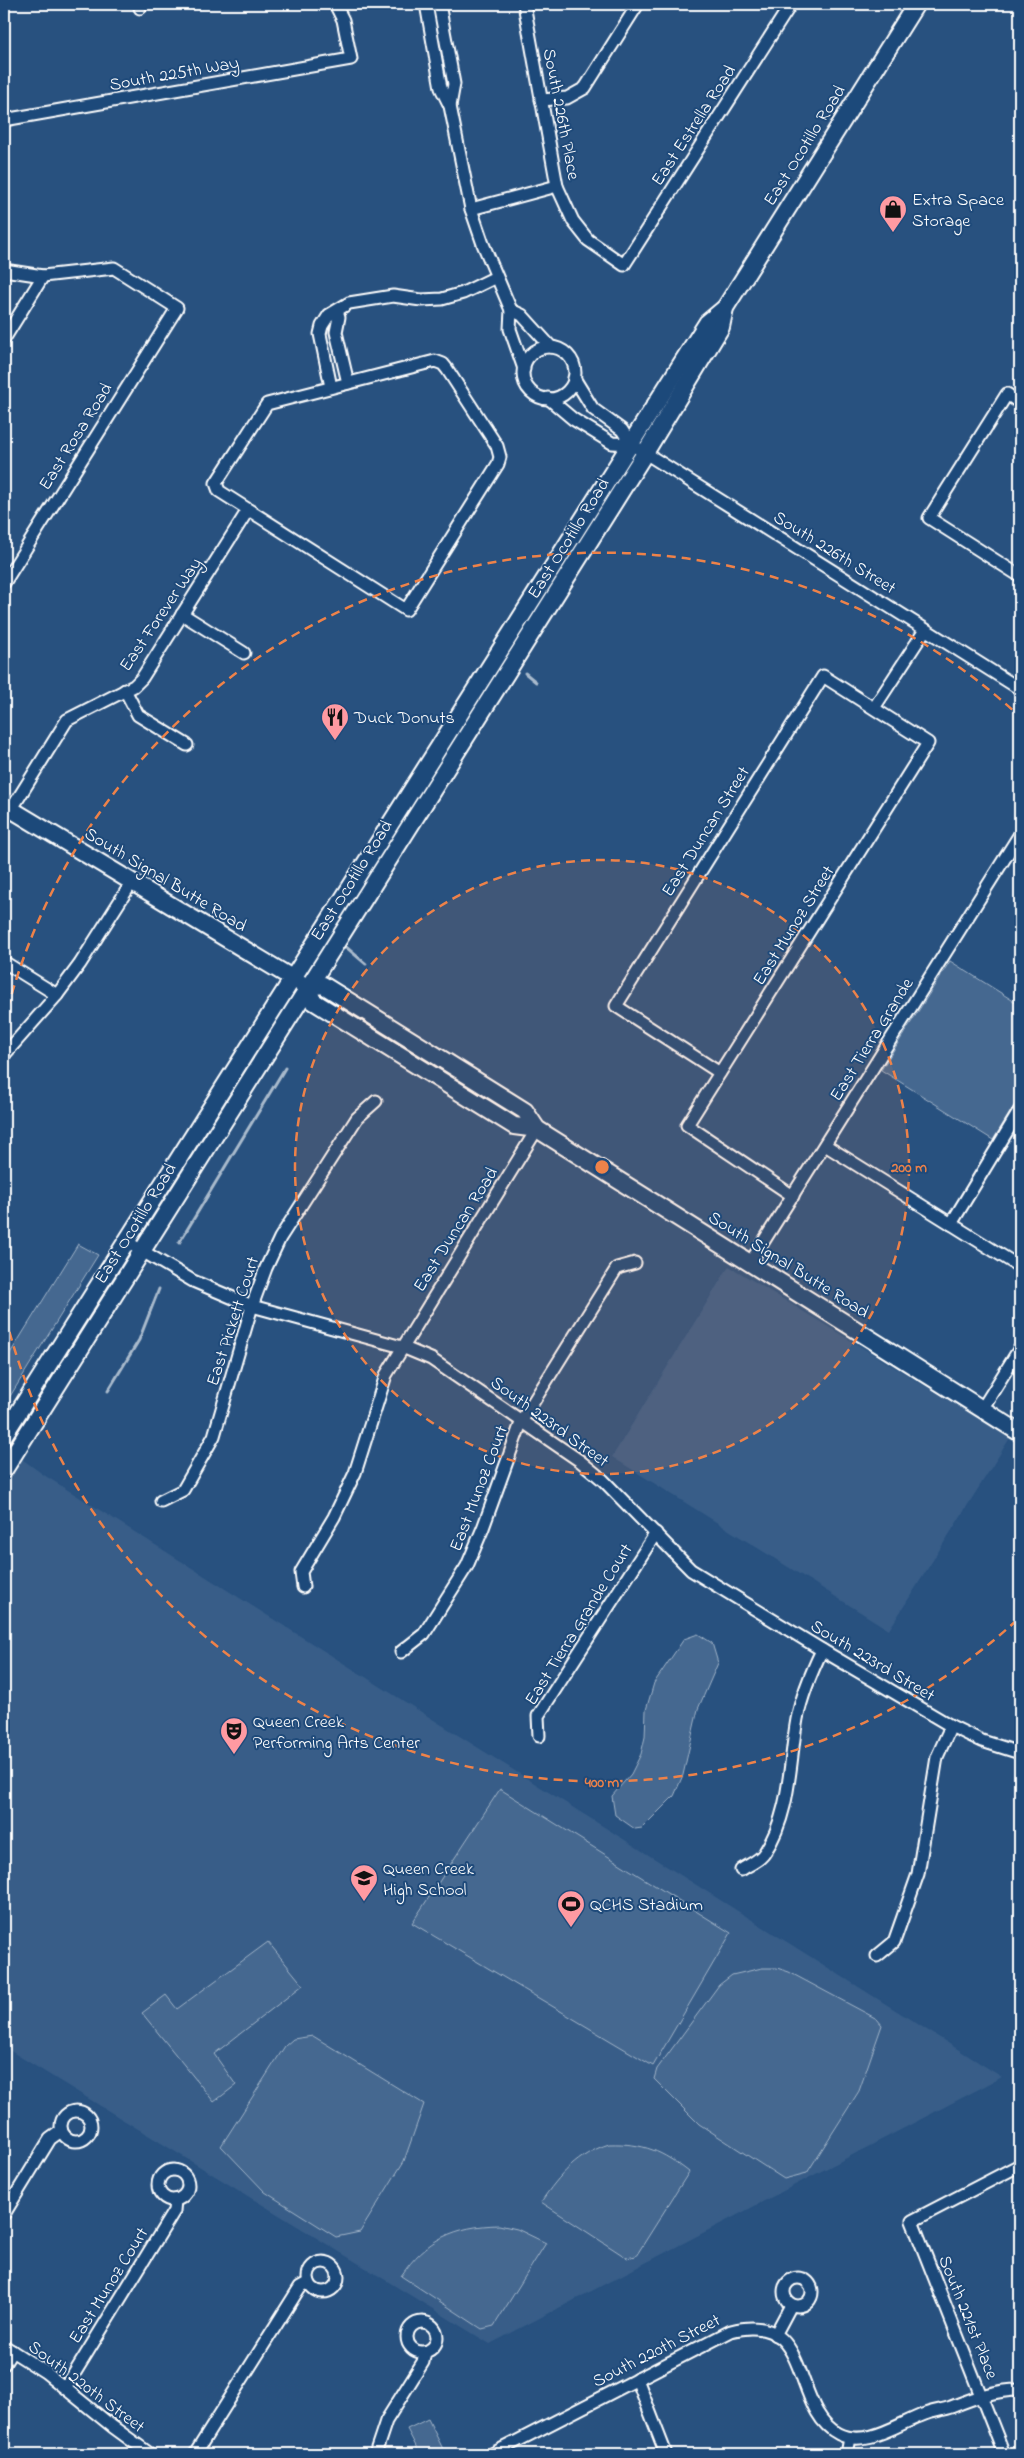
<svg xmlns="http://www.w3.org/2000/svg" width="1024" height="2458" viewBox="0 0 1024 2458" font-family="'Indie Flower',sans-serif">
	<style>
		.built { fill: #375d88 }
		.green { fill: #446890; stroke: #a2b4c8 }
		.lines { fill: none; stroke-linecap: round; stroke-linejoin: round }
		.stream { stroke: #aabbcd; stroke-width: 3 }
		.street-casing { stroke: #fff; stroke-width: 15 }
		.secondary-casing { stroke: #fff; stroke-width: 20 }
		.street { stroke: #1f4a7a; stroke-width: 11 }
		.secondary { stroke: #1f4a7a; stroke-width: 16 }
		.ring { fill: none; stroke: #ee8249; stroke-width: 2.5; stroke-dasharray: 9 6 }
		.labels { text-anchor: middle; stroke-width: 4; stroke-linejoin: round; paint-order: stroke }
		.street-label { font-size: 18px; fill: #fff; stroke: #1f4a7a }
		.poi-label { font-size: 18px; fill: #fff; stroke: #1f4a7a; text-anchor: start }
		.centre { fill: #ee8249; stroke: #1f4a7a; stroke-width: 2.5 }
		.ring-label { font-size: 15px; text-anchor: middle; font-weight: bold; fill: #ee8249; stroke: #1f4a7a; stroke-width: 4; stroke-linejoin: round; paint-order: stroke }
	</style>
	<rect width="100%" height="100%" fill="#28517f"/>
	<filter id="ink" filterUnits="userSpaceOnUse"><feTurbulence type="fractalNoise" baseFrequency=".02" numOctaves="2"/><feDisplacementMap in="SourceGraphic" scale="10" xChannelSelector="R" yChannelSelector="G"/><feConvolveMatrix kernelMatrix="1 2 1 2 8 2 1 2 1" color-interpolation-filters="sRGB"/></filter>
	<g filter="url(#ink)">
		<g class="built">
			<path d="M729,1266L1010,1438L889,1630L612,1457Z"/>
			<path d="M22,1459L44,1475L1002,2077L490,2344L4,2047V1489Z"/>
		</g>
		<g class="green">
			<path d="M950,961L1020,1005V1096L993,1140L881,1070Z"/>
			<path d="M78,1244L98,1255L4,1406V1363Z"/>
			<path d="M698,1634L712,1643L718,1663L698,1709L683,1775L674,1796L642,1828L635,1829L615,1815L612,1796L631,1774L641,1754L645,1737L646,1710L654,1683L684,1639Z"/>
			<path d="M500,1789L731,1933L653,2066L412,1923Z"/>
			<path d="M268,1942L303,1985L214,2054L236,2085L214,2102L142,2013L166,1995L177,2009Z"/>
			<path d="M762,1968H777L789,1972L877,2019L882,2025L859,2091L807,2173L784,2179L699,2124L654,2079L657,2069L719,1985L732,1975Z"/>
			<path d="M313,2036L424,2104L404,2161L360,2232L336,2237L265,2192L221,2146L285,2046L293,2039Z"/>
			<path d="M609,2144C644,2143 662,2151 689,2172L636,2256L627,2258L541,2202C559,2175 578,2154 609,2144Z"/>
			<path d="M499,2225L517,2229L546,2243L494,2326L482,2329L401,2276C426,2239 455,2226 499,2225Z"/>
			<path d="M428,2419L444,2451L437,2454H420L407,2429Z"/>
		</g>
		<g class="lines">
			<g class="stream">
				<path d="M525,673L536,682"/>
				<path d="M346,947L366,964"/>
				<path d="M179,1243L285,1068"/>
				<path d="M108,1391L139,1340L159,1289"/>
			</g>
			<g class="street-casing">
				<g id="street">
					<path d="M426,4L441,88L450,106L471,209L483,244L511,310L510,329L524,369"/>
					<path d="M439,4L454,84L450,106"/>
					<path d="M524,4L557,186L573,221L588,240L624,265L791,4"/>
					<path d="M140,8V4"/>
					<path d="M541,100L567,98L585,88L638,4"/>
					<path d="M4,120L351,59L343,20L335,4"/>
					<path d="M471,209L557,186"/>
					<path d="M4,270L43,276L114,268L177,308L4,583"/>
					<path d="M511,310L522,315L551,347"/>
					<path d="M337,311L339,317L336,332L348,383"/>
					<path d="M4,339L43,276"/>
					<circle cx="549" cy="373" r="26"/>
					<path d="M435,361L443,364L447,369L497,446L500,457L498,464L406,610L219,491L216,483L218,480L267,404Z"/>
					<path d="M574,378L593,409L622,430L631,444L1020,689"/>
					<path d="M331,387L320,334L322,326L329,315L349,303L393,296L421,300L442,299L463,293L496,277"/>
					<path d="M548,398L573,419L612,443L631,444"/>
					<path d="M1020,403L1007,394L929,518L1020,576"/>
					<path d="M182,614L244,653"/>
					<path d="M125,690L138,715L187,745"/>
					<path d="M874,708L925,630"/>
					<path d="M11,810L67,720L134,686L142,678L248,510"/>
					<path d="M4,962L57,995"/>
					<path d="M4,1055L57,995L80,964L132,882"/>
					<path d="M720,1073L616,1006L823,676L928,743C848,871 767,998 687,1125L793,1196"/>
					<path d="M825,1145L1020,1267"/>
					<path d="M951,1224L1020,1110"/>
					<path d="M127,1242L193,1281L252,1306L402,1347L431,1359L580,1461L603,1480L691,1570L822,1650L951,1726L982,1741L1020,1753"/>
					<path d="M750,1263L1020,834"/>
					<path d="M982,1409L1020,1348"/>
					<path d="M161,1501L183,1490L214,1436L252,1306L266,1268L280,1238L357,1118L376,1101"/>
					<path d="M303,1587L301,1572L334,1517L355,1473L386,1375L537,1129"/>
					<path d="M401,1652L424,1634L467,1566L483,1528L522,1420L617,1268L635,1263"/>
					<path d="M539,1736L538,1716L656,1533"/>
					<path d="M741,1870C748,1865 761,1860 765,1852C791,1813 789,1763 797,1719C802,1694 811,1673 822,1650"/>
					<path d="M877,1956L894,1942L918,1874L937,1757L951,1726"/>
					<circle cx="76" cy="2126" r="15"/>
					<circle cx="173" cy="2185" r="15"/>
					<path d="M4,2214L50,2139L61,2131"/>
					<circle cx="323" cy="2277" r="15"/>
					<circle cx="798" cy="2292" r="14"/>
					<circle cx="422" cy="2337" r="15"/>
					<path d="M775,2335L791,2305"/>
					<path d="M4,2346L45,2372L113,2427L150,2454"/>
					<path d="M4,2364L12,2351"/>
					<path d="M637,2379L666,2454"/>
					<path d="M66,2387L174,2211L175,2200"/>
					<path d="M195,2454L300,2287L309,2282"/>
					<path d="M375,2454L386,2421L423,2362L425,2352"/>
					<path d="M492,2454L731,2331C814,2309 790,2410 839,2434C867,2448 899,2423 925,2414C933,2411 942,2410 951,2407C974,2398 994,2390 1020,2390"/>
					<path d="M847,2454L850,2438"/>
					<path d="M1004,2454L912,2221L1020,2165"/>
				</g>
			</g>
			<g class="secondary-casing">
				<g id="secondary">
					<path d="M4,805L307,987L313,1001L514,1126L537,1129"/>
					<path d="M307,987L323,985L525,1111L537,1129L1020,1433"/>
					<path d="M4,1435L707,323L725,308"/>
					<path d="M4,1470L645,453L721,327L725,308L916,4"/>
				</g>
			</g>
			<use href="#street" class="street"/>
			<use href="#secondary" class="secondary"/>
		</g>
	</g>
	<circle cx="602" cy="1167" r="307" fill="#ee8249" fill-opacity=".12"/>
	<g class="ring">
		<circle cx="602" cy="1167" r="307"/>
		<path d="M1017 1620A615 615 0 0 1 4 1311M4 1023A615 615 0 0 1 1017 714"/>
	</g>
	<defs>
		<g id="shop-pin" transform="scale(1.4375)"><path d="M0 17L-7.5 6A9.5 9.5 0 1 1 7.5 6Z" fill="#ff9aa2" stroke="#1f4a7a"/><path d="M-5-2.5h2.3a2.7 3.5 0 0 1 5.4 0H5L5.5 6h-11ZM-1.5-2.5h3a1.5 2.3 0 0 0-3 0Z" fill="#111"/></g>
		<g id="restaurant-pin" transform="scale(1.4375)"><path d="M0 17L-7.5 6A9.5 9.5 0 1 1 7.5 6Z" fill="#ff9aa2" stroke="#1f4a7a"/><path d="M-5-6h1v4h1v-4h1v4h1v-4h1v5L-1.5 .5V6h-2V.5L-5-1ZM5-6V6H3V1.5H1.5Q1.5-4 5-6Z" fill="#111"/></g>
		<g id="theatre-pin" transform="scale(1.4375)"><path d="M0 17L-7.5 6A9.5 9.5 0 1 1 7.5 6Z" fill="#ff9aa2" stroke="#1f4a7a"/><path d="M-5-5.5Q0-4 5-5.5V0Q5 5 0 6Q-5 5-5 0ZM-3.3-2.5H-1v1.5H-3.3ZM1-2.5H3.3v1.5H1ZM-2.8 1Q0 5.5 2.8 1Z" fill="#111"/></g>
		<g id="school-pin" transform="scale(1.4375)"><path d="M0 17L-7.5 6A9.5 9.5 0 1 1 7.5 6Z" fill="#ff9aa2" stroke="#1f4a7a"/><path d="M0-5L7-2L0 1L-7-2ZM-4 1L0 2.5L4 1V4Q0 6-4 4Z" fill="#111"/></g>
		<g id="stadium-pin" transform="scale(1.4375)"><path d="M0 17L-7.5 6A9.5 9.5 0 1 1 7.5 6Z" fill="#ff9aa2" stroke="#1f4a7a"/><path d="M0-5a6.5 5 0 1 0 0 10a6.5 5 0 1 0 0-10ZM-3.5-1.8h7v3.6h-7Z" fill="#111"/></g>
	</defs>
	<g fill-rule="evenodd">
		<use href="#shop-pin" x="893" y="209"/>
		<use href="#restaurant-pin" x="335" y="717"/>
		<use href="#theatre-pin" x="234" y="1731"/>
		<use href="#school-pin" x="364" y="1878"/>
		<use href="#stadium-pin" x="571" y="1904"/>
	</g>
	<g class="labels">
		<g class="street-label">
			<text transform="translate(174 73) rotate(-10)" y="6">South 225th Way</text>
			<text transform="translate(562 114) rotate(79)" y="6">South 226th Place</text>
			<text transform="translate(693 125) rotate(-57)" y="6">East Estrella Road</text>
			<text transform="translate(804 145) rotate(-58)" y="6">East Ocotillo Road</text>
			<text transform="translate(75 436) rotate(-58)" y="6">East Rosa Road</text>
			<text transform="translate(568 538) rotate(-58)" y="6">East Ocotillo Road</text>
			<text transform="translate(835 552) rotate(32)" y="6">South 226th Street</text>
			<text transform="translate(160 614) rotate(-56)" y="6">East Forever Way</text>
			<text transform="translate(705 831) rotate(-58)" y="6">East Duncan Street</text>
			<text transform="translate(166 879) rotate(31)" y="6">South Signal Butte Road</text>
			<text transform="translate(351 880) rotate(-58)" y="6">East Ocotillo Road</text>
			<text transform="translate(793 925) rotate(-58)" y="6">East Munoz Street</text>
			<text transform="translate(871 1039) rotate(-58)" y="6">East Tierra Grande</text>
			<text transform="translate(135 1223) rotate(-58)" y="6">East Ocotillo Road</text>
			<text transform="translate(455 1229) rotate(-58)" y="6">East Duncan Road</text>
			<text transform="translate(789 1264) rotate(32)" y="6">South Signal Butte Road</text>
			<text transform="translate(232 1321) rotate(-72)" y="6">East Pickett Court</text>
			<text transform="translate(550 1421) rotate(36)" y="6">South 223rd Street</text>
			<text transform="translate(478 1488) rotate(-69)" y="6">East Munoz Court</text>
			<text transform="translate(578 1624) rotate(-58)" y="6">East Tierra Grande Court</text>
			<text transform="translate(873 1660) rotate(31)" y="6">South 223rd Street</text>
			<text transform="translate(108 2285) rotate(-58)" y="6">East Munoz Court</text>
			<text transform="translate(969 2317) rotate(68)" y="6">South 221st Place</text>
			<text transform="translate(656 2350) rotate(-27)" y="6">South 220th Street</text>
			<text transform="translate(87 2386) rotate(37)" y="6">South 220th Street</text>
		</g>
		<g class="poi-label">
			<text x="912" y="205">Extra Space<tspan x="912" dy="21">Storage</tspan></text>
			<text x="354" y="723">Duck Donuts</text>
			<text x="253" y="1727">Queen Creek<tspan x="253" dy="21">Performing Arts Center</tspan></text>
			<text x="383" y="1874">Queen Creek<tspan x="383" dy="21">High School</tspan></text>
			<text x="590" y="1910">QCHS Stadium</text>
		</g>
	</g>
	<circle cx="602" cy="1167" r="8" class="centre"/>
	<g class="ring-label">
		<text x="909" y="1172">200 m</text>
		<text x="602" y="1787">400 m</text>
	</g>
	<rect width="1024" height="2458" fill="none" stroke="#1f4a7a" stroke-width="20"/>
	<rect x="10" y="10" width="1004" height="2438" fill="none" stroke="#fff" stroke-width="2" filter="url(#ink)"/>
</svg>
